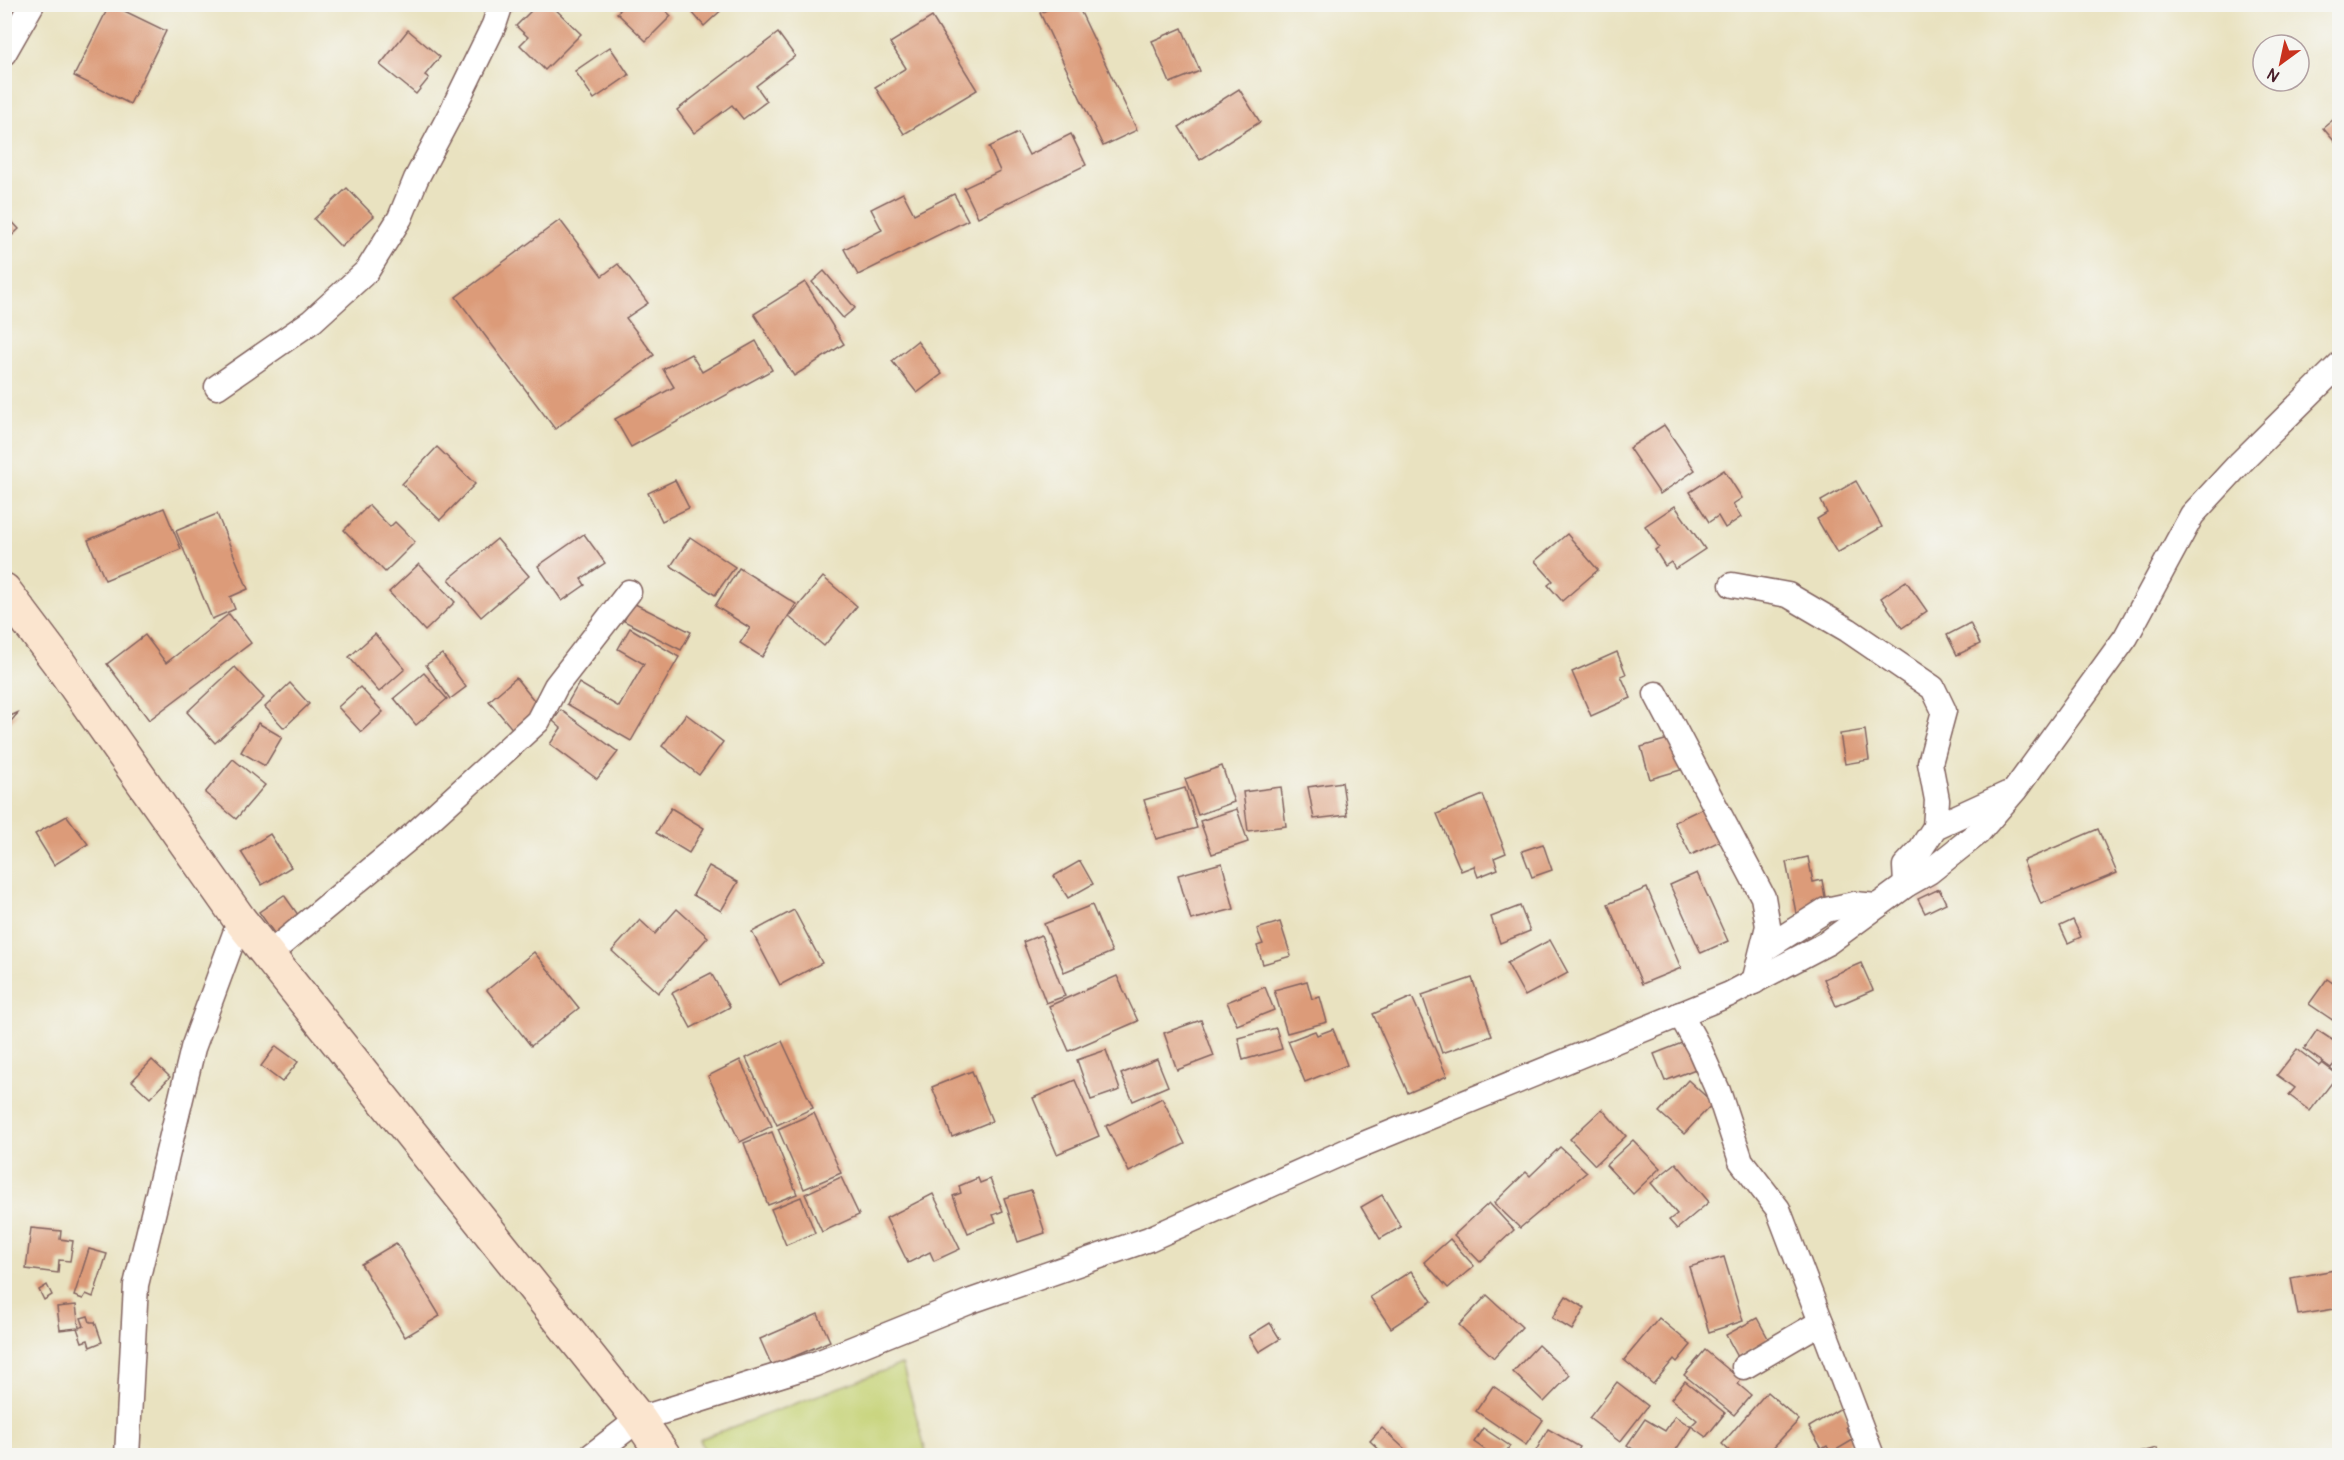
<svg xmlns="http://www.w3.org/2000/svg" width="2344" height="1460" viewBox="0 0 2344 1460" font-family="Pangolin,sans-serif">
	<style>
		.green { fill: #c5d274; stroke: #887850; stroke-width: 1.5 }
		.building { fill: #dc9b79 }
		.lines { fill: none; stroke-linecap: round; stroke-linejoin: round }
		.street-casing { stroke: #82635f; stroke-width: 27 }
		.secondary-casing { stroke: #82635f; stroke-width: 36 }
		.street { stroke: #fff; stroke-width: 24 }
		.secondary { stroke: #fbe5cf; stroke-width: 33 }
	</style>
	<rect width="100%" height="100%" fill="#f6f6f2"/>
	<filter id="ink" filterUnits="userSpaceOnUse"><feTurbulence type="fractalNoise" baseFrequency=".0167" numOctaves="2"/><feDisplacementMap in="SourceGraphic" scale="12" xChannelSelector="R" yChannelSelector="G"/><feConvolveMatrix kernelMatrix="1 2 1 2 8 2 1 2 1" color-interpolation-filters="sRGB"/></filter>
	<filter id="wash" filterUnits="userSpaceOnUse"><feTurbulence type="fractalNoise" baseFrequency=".008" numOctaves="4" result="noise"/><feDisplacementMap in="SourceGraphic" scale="24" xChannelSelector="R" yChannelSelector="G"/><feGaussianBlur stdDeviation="1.35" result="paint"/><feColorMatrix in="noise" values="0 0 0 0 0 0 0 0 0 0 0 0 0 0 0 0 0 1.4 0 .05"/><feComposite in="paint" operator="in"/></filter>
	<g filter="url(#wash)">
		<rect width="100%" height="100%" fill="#e9e2c0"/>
		<path class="green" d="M902,1364L927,1455H706L700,1439Z"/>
		<g id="blocks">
			<g class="building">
				<path d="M110,4L166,31L130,104L74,76Z"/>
				<path d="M538,4H550L581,34L545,70L520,45L528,37L516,26Z"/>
				<path d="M626,4H659L671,16L646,41L617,13Z"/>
				<path d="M685,4H728L704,26Z"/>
				<path d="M1059,4H1077L1137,130L1103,146L1040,13Z"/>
				<path d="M932,17L977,90L904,134L875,87L906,68L890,43Z"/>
				<path d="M1182,28L1200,71L1170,83L1152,41Z"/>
				<path d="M408,30L440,57L425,75L429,78L416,94L380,65Z"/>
				<path d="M778,33L795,56L756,86L767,101L743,119L732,105L694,133L677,110Z"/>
				<path d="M610,47L629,75L594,99L575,71Z"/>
				<path d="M1239,89L1260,122L1200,160L1179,127Z"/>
				<path d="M2340,114V148L2323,128Z"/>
				<path d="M1018,133L1029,155L1071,134L1086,165L978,217L964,188L1000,171L989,147Z"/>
				<path d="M347,188L374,216L341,247L314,219Z"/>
				<path d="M903,193L914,214L954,194L968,220L858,275L844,249L882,230L871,209Z"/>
				<path d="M4,213L19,229L4,243Z"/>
				<path d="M560,220L602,276L618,264L648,303L626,318L654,355L555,429L456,297Z"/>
				<path d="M824,271L855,308L843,318L812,282Z"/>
				<path d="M805,282L844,344L794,376L754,314Z"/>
				<path d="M756,341L772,370L631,447L615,419L674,387L663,369L691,354L702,372Z"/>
				<path d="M917,341L942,374L917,393L892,361Z"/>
				<path d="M1664,425L1695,470L1660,494L1629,448Z"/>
				<path d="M437,447L475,484L440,520L402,484Z"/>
				<path d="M1724,470L1742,498L1733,504L1741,517L1725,528L1718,516L1709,522L1690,492Z"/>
				<path d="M675,480L689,508L662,521L648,493Z"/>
				<path d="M1856,481L1882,527L1837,553L1817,519L1827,513L1821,501Z"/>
				<path d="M369,505L390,527L395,522L415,542L385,572L344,530Z"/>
				<path d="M1675,506L1705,549L1675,569L1671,562L1665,566L1655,550L1659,547L1645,526Z"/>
				<path d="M164,508L181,549L105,580L88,540Z"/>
				<path d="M217,514L248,589L230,597L235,609L212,619L176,531Z"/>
				<path d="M584,534L605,563L581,579L585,585L562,601L538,566Z"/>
				<path d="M1567,534L1598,570L1562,601L1548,585L1553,581L1535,561Z"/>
				<path d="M690,537L735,567L715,595L671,566Z"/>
				<path d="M497,539L529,576L481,617L449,579Z"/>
				<path d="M419,564L455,602L425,631L389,592Z"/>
				<path d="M739,568L796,604L762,657L740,643L750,628L715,606Z"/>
				<path d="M823,577L857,606L824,646L789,617Z"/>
				<path d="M1906,581L1927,611L1902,628L1881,598Z"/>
				<path d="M633,603L691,632L681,650L624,621Z"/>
				<path d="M229,614L251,643L149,720L107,664L145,635L166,663Z"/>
				<path d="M1970,623L1980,644L1957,655L1947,635Z"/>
				<path d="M630,628L679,657L631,741L567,704L579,683L619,707L644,664L618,649Z"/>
				<path d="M375,634L405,669L379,692L349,657Z"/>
				<path d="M1617,652L1626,674L1621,676L1631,698L1591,716L1572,672Z"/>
				<path d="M442,654L466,687L450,699L426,665Z"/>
				<path d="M235,667L264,698L215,743L187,712Z"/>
				<path d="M424,673L447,699L416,725L394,698Z"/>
				<path d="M516,678L541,709L514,731L489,701Z"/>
				<path d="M290,683L309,704L284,728L265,707Z"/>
				<path d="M360,687L383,712L361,732L338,707Z"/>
				<path d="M561,710L618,752L597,779L550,744L561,728L553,721Z"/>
				<path d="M19,712L4,729V719Z"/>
				<path d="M686,714L723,742L699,775L662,746Z"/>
				<path d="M258,723L282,737L265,766L241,752Z"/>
				<path d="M1865,730L1869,760L1845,764L1840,734Z"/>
				<path d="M1675,737L1684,769L1650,779L1641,747Z"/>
				<path d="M233,759L265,785L236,819L205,793Z"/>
				<path d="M1222,766L1234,802L1198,815L1185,779Z"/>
				<path d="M1342,782L1347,815L1314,819L1308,787Z"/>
				<path d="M1281,787L1286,826L1248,831L1243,792Z"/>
				<path d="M1185,788L1197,828L1156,839L1144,800Z"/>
				<path d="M1483,795L1506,853L1494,858L1498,869L1478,877L1474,866L1461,871L1437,814Z"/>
				<path d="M671,808L704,828L689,853L656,833Z"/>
				<path d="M1703,808L1720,841L1691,855L1674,822Z"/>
				<path d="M1237,809L1248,842L1212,854L1200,821Z"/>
				<path d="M67,816L88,844L54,865L35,834Z"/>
				<path d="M2098,829L2117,873L2041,904L2023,861Z"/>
				<path d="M270,834L291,867L262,885L241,852Z"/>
				<path d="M1543,844L1552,870L1532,877L1522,851Z"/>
				<path d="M1808,857L1813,882L1822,880L1827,908L1796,913L1786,862Z"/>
				<path d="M1080,861L1093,884L1068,898L1054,876Z"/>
				<path d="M1222,863L1234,909L1191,920L1178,875Z"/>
				<path d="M709,866L738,882L721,911L693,895Z"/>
				<path d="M1697,873L1728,941L1701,953L1670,885Z"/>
				<path d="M1647,888L1681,968L1642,984L1608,904Z"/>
				<path d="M1939,889L1946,903L1925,913L1918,899Z"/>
				<path d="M284,895L301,919L276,936L259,912Z"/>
				<path d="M1092,905L1112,952L1064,972L1044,924Z"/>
				<path d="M1520,906L1530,931L1500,943L1491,917Z"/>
				<path d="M677,909L708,937L658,993L612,951L640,920L655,934Z"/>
				<path d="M794,910L822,963L780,985L752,932Z"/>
				<path d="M2073,920L2081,937L2068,943L2060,926Z"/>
				<path d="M1280,922L1291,956L1263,964L1257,946L1263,944L1257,929Z"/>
				<path d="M1041,935L1065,996L1046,1003L1023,942Z"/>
				<path d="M1550,940L1568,973L1525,996L1507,963Z"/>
				<path d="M534,952L579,1008L531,1046L487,990Z"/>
				<path d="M1861,963L1873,990L1836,1006L1824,979Z"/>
				<path d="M711,973L730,1007L691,1028L672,993Z"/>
				<path d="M1117,976L1138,1021L1069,1051L1049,1006Z"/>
				<path d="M1472,978L1492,1036L1442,1053L1422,995Z"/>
				<path d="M2327,979L2340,988V1025L2309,1004Z"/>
				<path d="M1307,981L1312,999L1320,997L1327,1022L1287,1033L1274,990Z"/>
				<path d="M1265,987L1274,1010L1237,1025L1227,1002Z"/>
				<path d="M1412,997L1447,1076L1408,1093L1373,1014Z"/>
				<path d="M1201,1020L1214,1056L1177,1070L1164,1033Z"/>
				<path d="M1276,1028L1282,1049L1243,1060L1238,1038Z"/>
				<path d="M1333,1029L1347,1065L1305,1082L1288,1041L1315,1031L1317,1035Z"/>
				<path d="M2317,1030L2340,1045V1056L2331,1068L2304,1049Z"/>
				<path d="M782,1041L813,1108L777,1125L746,1058Z"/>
				<path d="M1687,1041L1698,1068L1665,1081L1654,1054Z"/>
				<path d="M276,1046L298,1062L282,1082L261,1066Z"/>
				<path d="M2297,1049L2319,1066L2322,1063L2338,1075L2310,1111L2289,1095L2295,1088L2277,1075Z"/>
				<path d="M1106,1050L1120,1090L1091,1100L1077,1060Z"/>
				<path d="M1157,1059L1168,1086L1133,1101L1121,1074Z"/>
				<path d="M152,1060L170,1077L150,1098L132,1081Z"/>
				<path d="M740,1060L772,1126L740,1142L708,1076Z"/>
				<path d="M972,1071L992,1121L952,1137L932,1087Z"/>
				<path d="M1075,1080L1099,1136L1057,1154L1033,1098Z"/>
				<path d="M1688,1080L1713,1103L1684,1134L1659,1112Z"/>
				<path d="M1162,1098L1185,1144L1129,1172L1106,1126Z"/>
				<path d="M1602,1109L1626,1136L1595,1165L1570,1139Z"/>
				<path d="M814,1113L841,1173L804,1189L778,1129Z"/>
				<path d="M772,1132L797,1194L768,1205L744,1143Z"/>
				<path d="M1633,1140L1660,1168L1633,1194L1606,1165Z"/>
				<path d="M1560,1147L1587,1172L1520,1228L1494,1203L1526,1172L1530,1176Z"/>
				<path d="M1676,1163L1709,1202L1677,1229L1669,1220L1677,1214L1651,1183Z"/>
				<path d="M841,1177L859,1215L822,1232L805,1194Z"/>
				<path d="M978,1178L980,1183L990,1179L1003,1211L993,1215L996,1222L968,1233L953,1196L961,1193L959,1186Z"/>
				<path d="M1031,1190L1045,1233L1018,1242L1004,1198Z"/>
				<path d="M933,1194L960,1249L934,1261L930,1252L908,1263L886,1218Z"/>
				<path d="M1382,1195L1401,1227L1380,1239L1361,1207Z"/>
				<path d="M801,1197L815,1233L786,1245L771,1209Z"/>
				<path d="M1489,1203L1514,1230L1480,1262L1454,1235Z"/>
				<path d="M31,1228L61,1231L60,1239L73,1241L70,1261L59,1260L58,1273L26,1269Z"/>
				<path d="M1450,1239L1474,1266L1448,1288L1424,1262Z"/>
				<path d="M396,1243L440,1316L405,1337L361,1264Z"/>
				<path d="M89,1249L107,1254L93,1297L86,1294L83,1299L74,1296Z"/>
				<path d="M1724,1257L1743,1321L1709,1332L1689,1267Z"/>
				<path d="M2340,1269V1308L2298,1315L2291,1278Z"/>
				<path d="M1411,1271L1432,1301L1391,1328L1370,1297Z"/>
				<path d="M47,1285L52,1295L44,1300L39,1290Z"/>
				<path d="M1487,1295L1522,1327L1494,1358L1459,1325Z"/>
				<path d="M1566,1296L1585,1308L1572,1330L1552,1318Z"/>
				<path d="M76,1305L79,1328L84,1326L81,1318L88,1316L90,1322H95L102,1342L90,1347L88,1340L82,1342L77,1328L60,1330L57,1307Z"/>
				<path d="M818,1314L830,1341L772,1366L760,1339Z"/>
				<path d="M1659,1318L1691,1345L1677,1362L1674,1359L1653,1384L1624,1360Z"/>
				<path d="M1757,1318L1769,1340L1738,1357L1726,1335Z"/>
				<path d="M1270,1323L1280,1339L1259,1352L1249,1336Z"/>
				<path d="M1538,1345L1570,1375L1544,1402L1513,1372Z"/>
				<path d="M1705,1350L1741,1380L1738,1384L1751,1395L1734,1415L1684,1375Z"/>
				<path d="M1685,1381L1725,1413L1706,1437L1691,1426L1697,1420L1671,1399Z"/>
				<path d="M1617,1382L1648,1406L1620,1442L1589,1418Z"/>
				<path d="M1493,1386L1543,1420L1526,1445L1476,1411Z"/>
				<path d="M1767,1392L1799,1420L1765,1456H1735L1722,1444Z"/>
				<path d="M1841,1408L1851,1425L1846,1428L1853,1440L1831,1453L1827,1446L1822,1449L1809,1427Z"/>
				<path d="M1675,1416L1691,1427L1672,1456H1643L1627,1445L1645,1419L1665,1431Z"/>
				<path d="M1382,1428L1408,1452L1404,1456H1386L1370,1441Z"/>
				<path d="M1483,1428L1510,1446L1503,1456H1494L1474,1442Z"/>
				<path d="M1548,1429L1580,1447L1575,1456H1533Z"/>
				<path d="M2157,1448L2159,1456H2132L2131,1455Z"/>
			</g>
		</g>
	</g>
	<g filter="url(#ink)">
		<use href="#blocks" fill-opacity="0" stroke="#82635f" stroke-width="1.5"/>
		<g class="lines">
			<g class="street-casing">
				<g id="street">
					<path d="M4,53L32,4"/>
					<path d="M217,387L312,321L367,271L400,218L416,179L452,111L494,25L501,4"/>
					<path d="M1732,585L1788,595L1848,630L1933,688L1944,711L1930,763L1937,800L1935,827"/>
					<path d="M1656,694L1763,897L1768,926L1754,982"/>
					<path d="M1906,885L1905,866L1920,850L1935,827L2007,794"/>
					<path d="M1763,950L1826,910L1854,904L1877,906"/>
					<path d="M268,955L413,835L538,721L556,686L629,592"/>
					<path d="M1680,1014L1699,1048L1718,1091L1741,1161L1778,1209L1872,1456"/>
					<path d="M1744,1367L1821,1322"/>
					<path d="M127,1456L136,1285L193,1048L240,920"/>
					<path d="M591,1456L639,1419L815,1364L971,1301L1149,1239L1349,1150L1730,994L1827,943L1906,885L1929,872L1978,833L2015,790L2126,637L2192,515L2241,462L2340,364"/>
				</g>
			</g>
			<g class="secondary-casing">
				<path id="secondary" d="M4,590L59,663L240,920L639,1419L664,1456"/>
			</g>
			<use href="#street" class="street"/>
			<use href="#secondary" class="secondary"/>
		</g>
	</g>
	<rect width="2344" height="1460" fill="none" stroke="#f6f6f2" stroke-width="24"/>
	<g transform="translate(2281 63) rotate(213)"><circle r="28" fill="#f6f6f2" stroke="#b1a0a2" stroke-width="1.5"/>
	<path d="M0-4.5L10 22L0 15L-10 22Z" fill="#c8321e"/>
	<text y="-9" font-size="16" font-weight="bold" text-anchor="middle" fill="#4a1f2b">N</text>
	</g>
</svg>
